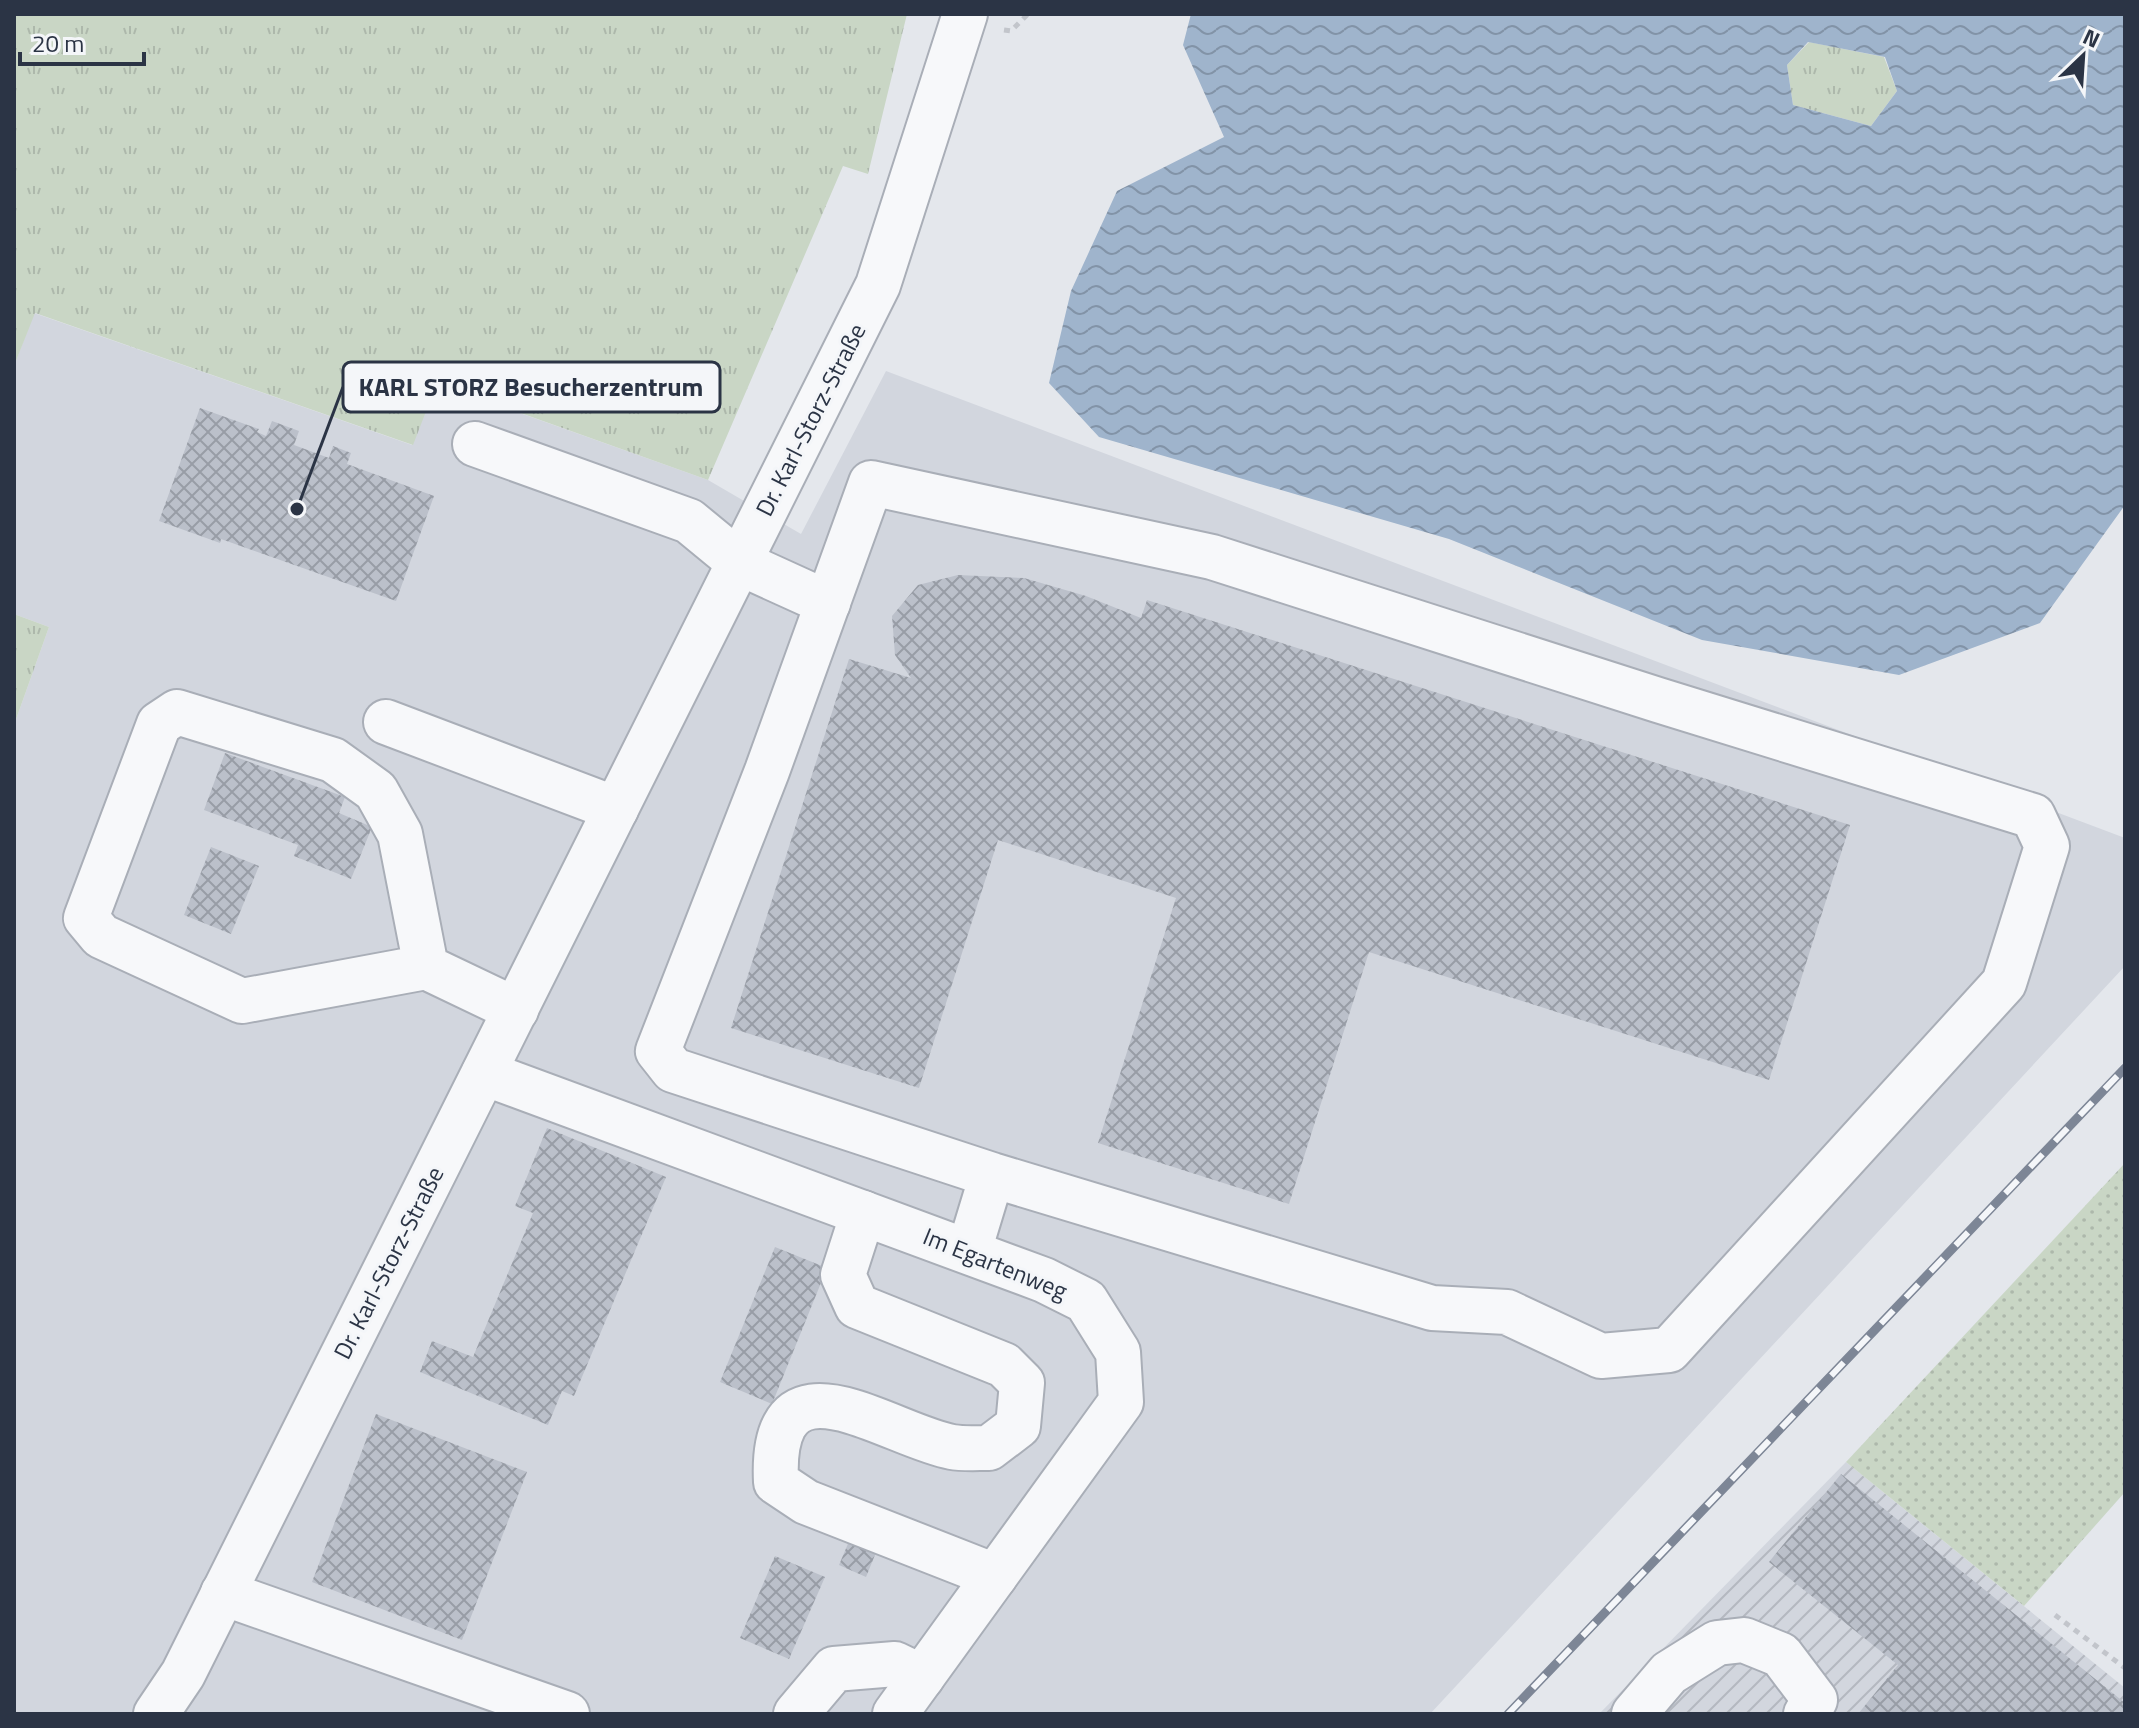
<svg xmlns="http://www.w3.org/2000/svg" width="2139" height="1728" viewBox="0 0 2139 1728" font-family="'Titillium Web',sans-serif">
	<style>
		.built { fill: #d2d6de }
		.industrial { fill: url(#industrial-furrows) }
		.grass { fill: url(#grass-tufts) }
		.garden { fill: url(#garden-dots) }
		.water { fill: url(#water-waves); fill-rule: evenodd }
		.building { fill: url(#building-cross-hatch) }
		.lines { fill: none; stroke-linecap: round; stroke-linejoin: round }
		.minor-casing { stroke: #a9aeb7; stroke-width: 48 }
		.path { stroke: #c2c5cb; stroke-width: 5; stroke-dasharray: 6 6; stroke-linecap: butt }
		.minor { stroke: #f7f8fa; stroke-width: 44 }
		.rail-casing { stroke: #7d8696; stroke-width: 9 }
		.rail { stroke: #f4f6f9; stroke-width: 6; stroke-dasharray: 18; stroke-linecap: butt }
		.labels { text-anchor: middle; stroke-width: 6; stroke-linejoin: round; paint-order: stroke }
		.street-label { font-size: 24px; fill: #2b3445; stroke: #f4f6f9 }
		.leader { fill: none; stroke: #2b3445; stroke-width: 3 }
		.callout-dot { fill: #2b3445; stroke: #f4f6f9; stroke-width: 3 }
		.callout { fill: #f4f6f9; stroke: #2b3445; stroke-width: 3 }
		.callout-label { font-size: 26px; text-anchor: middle; font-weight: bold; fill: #2b3445 }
	</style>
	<defs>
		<pattern id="industrial-furrows" width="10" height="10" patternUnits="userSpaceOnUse" patternTransform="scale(2)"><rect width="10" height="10" fill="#d2d6de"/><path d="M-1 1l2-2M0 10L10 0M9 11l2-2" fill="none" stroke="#b4b8c0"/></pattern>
		<pattern id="grass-tufts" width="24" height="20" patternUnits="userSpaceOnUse" patternTransform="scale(2)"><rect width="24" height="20" fill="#c9d6c5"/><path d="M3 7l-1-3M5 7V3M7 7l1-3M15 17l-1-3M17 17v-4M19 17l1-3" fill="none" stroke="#adb8ab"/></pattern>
		<pattern id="garden-dots" width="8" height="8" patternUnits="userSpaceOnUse" patternTransform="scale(2)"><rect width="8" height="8" fill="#c9d6c5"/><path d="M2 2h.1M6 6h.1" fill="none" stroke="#adb8ab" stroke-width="1.8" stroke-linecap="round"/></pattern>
		<pattern id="water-waves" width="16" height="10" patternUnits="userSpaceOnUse" patternTransform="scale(2)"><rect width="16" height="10" fill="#9fb4cc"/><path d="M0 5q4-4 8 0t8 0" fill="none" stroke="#8293a7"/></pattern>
		<pattern id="building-cross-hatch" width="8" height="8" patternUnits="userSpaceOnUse" patternTransform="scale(2)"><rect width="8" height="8" fill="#bbc0ca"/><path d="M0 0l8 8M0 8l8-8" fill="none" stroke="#989da6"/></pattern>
	</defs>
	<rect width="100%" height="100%" fill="#e4e7ec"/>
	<path class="built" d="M34,313L412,445L436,383L708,480L801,534L886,371L2125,838V966L1430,1714H14V725L49,627L14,614V366Z"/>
	<path class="industrial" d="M1846,1462L2125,1688V1714H1599Z"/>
	<g class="grass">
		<path d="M14,14H907L868,174L843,166L708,480L437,383L413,445L35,313L14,366Z"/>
		<path d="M1809,42L1884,57L1897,91L1871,126L1793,105L1787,65Z"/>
		<path d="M14,614L49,627L14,725Z"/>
	</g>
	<path class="garden" d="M2125,1163V1492L2024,1606L1846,1462Z"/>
	<path class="water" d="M1191,14H2125V505L2040,623L1899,675L1702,640L1449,539L1099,437L1049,383L1071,291L1117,191L1224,137L1183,45ZM1808,42L1885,57L1897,91L1871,126L1793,105L1787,65Z"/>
	<g class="building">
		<path d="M200,408L259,429L257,432L266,436L272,421L299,431L294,445L329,458L333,446L351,453L347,464L434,496L396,601L221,539L220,543L159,521Z"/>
		<path d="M958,575L1024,578L1086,596L1141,618L1147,600L1850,825L1769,1080L1369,952L1289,1204L1098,1143L1176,898L998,840L919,1088L731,1028L849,659L911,678L895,655L892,616L918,585Z"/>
		<path d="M225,753L345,797L339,813L372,827L351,879L294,856L298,845L204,810Z"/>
		<path d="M211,847L259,866L231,934L184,915Z"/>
		<path d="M547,1128L666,1177L574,1396L562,1391L548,1425L420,1372L432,1341L473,1357L533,1213L515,1206Z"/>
		<path d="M775,1247L827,1268L772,1404L720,1382Z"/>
		<path d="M376,1414L527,1472L462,1640L312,1582Z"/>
		<path d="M1841,1474L2125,1703V1714H1858L1898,1665L1769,1562Z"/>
		<path d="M850,1539L877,1550L866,1577L839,1565Z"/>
		<path d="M775,1556L825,1577L789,1659L740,1638Z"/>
	</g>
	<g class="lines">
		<g class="minor-casing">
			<g id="minor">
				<path d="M475,444L689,521L740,563L828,603"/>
				<path d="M386,722L616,809"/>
				<path d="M426,967L242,1001L101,936L86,918L159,724L177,712L333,760L376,791L400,834L426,967L516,1010"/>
				<path d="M484,1073L1044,1280L1086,1301L1118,1352L1121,1402L895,1714"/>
				<path d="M863,1213L843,1275L857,1306L1004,1365L1022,1383L1018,1426L989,1448C977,1448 963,1449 952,1447C887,1435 769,1343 776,1482L806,1502L995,1576"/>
				<path d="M969,1251L992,1175L1432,1308L1507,1312L1601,1356L1669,1350L2004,983L2047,846L2033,816L1658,700L1212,557L871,483L767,771L658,1051L673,1070L992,1175"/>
				<path d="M223,1593L567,1714"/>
				<path d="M156,1714L183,1674L878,285L965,14"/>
				<path d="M796,1714L834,1669L895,1664L922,1677"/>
				<path d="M1634,1714L1669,1673L1717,1643L1744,1640L1781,1655L1815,1700L1806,1714"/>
			</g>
		</g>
		<g class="path">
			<path d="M1004,30L1011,31L1028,14"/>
			<path d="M2055,1615L2125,1668"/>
		</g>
		<use href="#minor" class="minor"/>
		<g class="rail-casing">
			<path id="rail" d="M1508,1714L2125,1068"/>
		</g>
		<use href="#rail" class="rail"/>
	</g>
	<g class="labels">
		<g class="street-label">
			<text transform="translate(811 420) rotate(-63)" y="8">Dr. Karl-Storz-Straße</text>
			<text transform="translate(389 1263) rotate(-63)" y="8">Dr. Karl-Storz-Straße</text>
			<text transform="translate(995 1264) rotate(22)" y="8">Im Egartenweg</text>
		</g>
	</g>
	<path class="leader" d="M297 509L343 387"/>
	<circle class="callout-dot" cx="297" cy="509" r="8"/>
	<rect class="callout" x="343" y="362" width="377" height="50" rx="8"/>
	<g class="callout-label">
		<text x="531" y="396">KARL STORZ Besucherzentrum</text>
	</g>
	<rect width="2139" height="1728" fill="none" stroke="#2b3445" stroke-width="32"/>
	<g transform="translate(2083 56) rotate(25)" stroke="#f4f6f9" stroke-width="6" paint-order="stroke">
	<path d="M0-6L14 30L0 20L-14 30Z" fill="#2b3445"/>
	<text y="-12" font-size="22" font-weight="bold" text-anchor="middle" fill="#2b3445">N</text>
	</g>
	<path d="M20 52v12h124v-12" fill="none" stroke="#2b3445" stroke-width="4"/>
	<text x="32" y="52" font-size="24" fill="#2b3445" stroke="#f4f6f9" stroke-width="6" paint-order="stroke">20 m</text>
</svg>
